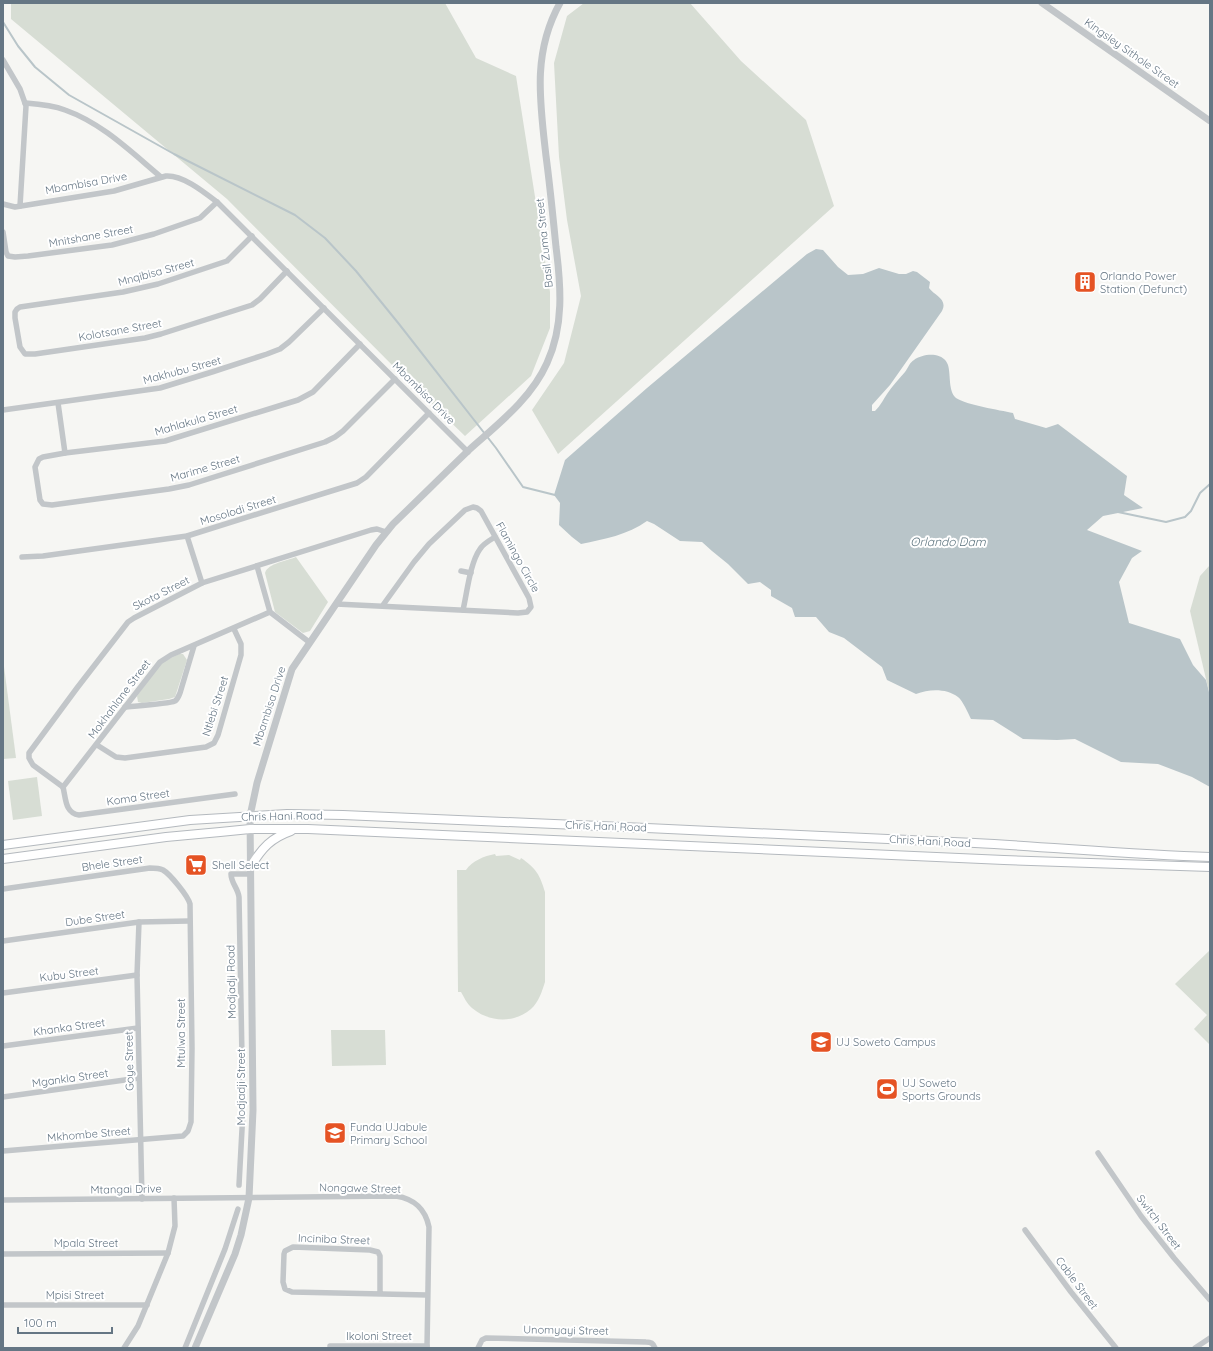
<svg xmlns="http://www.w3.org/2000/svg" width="1213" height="1351" viewBox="0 0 1213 1351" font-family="Quicksand,sans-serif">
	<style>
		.green { fill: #d7ddd4 }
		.water { fill: #b9c5c9 }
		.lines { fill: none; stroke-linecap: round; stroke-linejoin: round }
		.stream { stroke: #b9c5c9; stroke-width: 2 }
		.secondary-casing { stroke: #b4b9be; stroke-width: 10 }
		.minor { stroke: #c2c6c9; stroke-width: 5.5 }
		.tertiary { stroke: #c2c6c9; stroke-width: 7 }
		.secondary { stroke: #fff; stroke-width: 8 }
		.labels { text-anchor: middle; stroke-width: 4; stroke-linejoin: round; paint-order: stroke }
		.street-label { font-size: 11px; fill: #657684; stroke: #fff }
		.poi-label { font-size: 11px; fill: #657684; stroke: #fff; text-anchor: start }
		.water-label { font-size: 12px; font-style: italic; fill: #607781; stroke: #fff }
	</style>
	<rect width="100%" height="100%" fill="#f6f6f3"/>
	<g class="green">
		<path d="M11,3H445L476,58L516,76L550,292V328L531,376L465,436L407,380L227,199L11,19Z"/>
		<path d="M584,3H690L741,61L806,120L834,206L558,454L532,410L564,363L581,296L567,220L559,157L554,63L567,16Z"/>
		<path d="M296,557L328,602L310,631L303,633L275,612L265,573C268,563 287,561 296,557Z"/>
		<path d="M1210,565V696L1190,611L1200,576Z"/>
		<path d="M179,654H183L187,660L175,697L169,699L142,703L138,702L137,696L158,667L163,662Z"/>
		<path d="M3,659L16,758L3,759Z"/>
		<path d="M37,777L42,816L13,820L8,781Z"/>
		<path d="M495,854L496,856L509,855L520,860L521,858C536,868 540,875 545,892V982C542,991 539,1002 531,1009C514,1024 488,1022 472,1008C467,1004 464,997 461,992H458L457,870H466C472,861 484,856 495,854Z"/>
		<path d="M1210,950V1045L1194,1029L1207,1015L1175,984Z"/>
		<path d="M331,1030H385L386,1065L332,1066Z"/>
	</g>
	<path class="water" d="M816,249L823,250L838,267L848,275L863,274L879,268L899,274H906L913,271L917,272L930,282L929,288C935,296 948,299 942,311L890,385L872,405V411H875C881,405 883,400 887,394C892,386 899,379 905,372C908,368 910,362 914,360C919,356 928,354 935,355C941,356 946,359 948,365C951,375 948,391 956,398C967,405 999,410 1013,413L1015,419L1046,428L1058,424L1127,476L1124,495L1143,508L1103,516L1087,530L1142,551L1132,558L1119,582L1129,623L1180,639L1193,665L1206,680L1210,696V787L1192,777L1158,764L1121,762L1075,739L1057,740L1023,739L993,720L971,719C968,713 963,701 958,697C946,688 929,689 916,694L887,680L882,667L844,638L829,632L816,617H795L792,608L771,596V590L760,582L748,584L728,564L712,551L702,542L680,541L654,524L647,521C628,535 604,539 581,544L572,537L559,525L560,503L554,495L565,460L647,388L807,254Z"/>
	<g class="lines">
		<g class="stream">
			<path d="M3,22L18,46L35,67L69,95L174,154L295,215L325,238L356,271L399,324L496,448L523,487L555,495"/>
			<path d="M1118,512L1166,522L1185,517L1191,511L1200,493L1210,484"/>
		</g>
		<g class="secondary-casing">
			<g id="secondary">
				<path d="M3,845L190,820L287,814L343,815C554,824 764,833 975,843C1053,847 1132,855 1210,857"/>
				<path d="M3,859L166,837L220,832L250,829H308L1004,860L1210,867"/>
				<path d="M251,866C262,848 271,838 291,831"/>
			</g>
		</g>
		<g class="minor">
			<path d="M3,60L20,89L26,106L20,206"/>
			<path d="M25,103C38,104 52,105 65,110C102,123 131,152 161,177"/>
			<path d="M3,204L15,207L114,191L166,176C183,175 204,192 217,202L468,452"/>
			<path d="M3,232L6,252L8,256L15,257L28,256L112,245L154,234L200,218L217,202"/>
			<path d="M252,236L227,261L158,284L123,292L20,307L17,309L15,312V318L20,347L25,354H35L145,338L161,334L252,305L260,299L287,271"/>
			<path d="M360,344L313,392L298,400L165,441L65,453L43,457L39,459L35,467L40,500L43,504L52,505L169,489L189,485L325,442L335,437L343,431L395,379"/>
			<path d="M58,403L65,453"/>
			<path d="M3,410L160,388L212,372L267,354L280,349L289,342L324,308"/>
			<path d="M187,536L202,583"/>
			<path d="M22,557L43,556L187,536L357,483L366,477L429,413"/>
			<path d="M257,566L270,612L309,642"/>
			<path d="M461,571L471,573"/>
			<path d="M336,604L518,613L527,612L531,607L529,598L481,511L477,508L473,507L465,510L429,544L414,562L383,605"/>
			<path d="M463,610C467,593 470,563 480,549C483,544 490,540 495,537"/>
			<path d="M125,707C135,706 168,704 175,701C178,699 179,695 180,693L194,646"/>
			<path d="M97,745L116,757L125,758L206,747L214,743L218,735L241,655V644L234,629"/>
			<path d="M63,787L33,765L29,758V753L77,688L128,622L134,618L202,583L371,530L377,529L386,532"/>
			<path d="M63,787L160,662L171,655L270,612"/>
			<path d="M63,787C66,799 65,813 79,815L235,794"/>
			<path d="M3,889L150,868C155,868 159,868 163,870C170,874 188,896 190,904L192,1048L191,1122L188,1131L183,1136L3,1151"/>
			<path d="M139,922L137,975L142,1199"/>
			<path d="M3,941L139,922L189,921"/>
			<path d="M3,993L137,975"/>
			<path d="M3,1046L138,1028"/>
			<path d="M3,1097L139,1078"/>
			<path d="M1098,1153L1141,1216L1174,1258L1210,1300"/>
			<path d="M239,1185L243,1111L239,897C238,888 231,883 231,874H251"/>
			<path d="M3,1200L396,1196C414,1199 425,1208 429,1227L427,1348"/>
			<path d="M1025,1230L1071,1292L1116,1348"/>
			<path d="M3,1254L168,1253"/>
			<path d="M380,1294V1256L378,1252L370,1250L293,1247L285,1251L284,1254L283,1282L285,1289L292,1292L427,1295"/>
			<path d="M3,1305H147"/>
			<path d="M330,1346H427"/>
			<path d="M124,1348L138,1326L168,1253L175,1226L174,1198"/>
			<path d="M185,1348L225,1249L238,1209"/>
			<path d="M478,1348L482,1340L486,1338L646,1342C651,1342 653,1343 655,1348"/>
			<path d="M1195,1348L1210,1338"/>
		</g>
		<g class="tertiary">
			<path d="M1042,3L1210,121"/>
			<path d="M195,1348L235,1254L241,1235L249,1198L253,1110L250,816L257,783L292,669L376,545L393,524C419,499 444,474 469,450C498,424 531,399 547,363C564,326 561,286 556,247C553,217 550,186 546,156C540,102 532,53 560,3"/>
		</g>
		<use href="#secondary" class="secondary"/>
	</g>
	<defs>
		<g id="building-square" transform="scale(1.15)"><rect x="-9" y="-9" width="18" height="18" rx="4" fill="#e55324" stroke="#fff"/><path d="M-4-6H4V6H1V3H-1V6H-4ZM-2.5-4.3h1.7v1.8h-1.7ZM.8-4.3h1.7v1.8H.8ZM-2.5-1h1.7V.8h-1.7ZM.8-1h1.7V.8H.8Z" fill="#fff"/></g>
		<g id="supermarket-square" transform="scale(1.15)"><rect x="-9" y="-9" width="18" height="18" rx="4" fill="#e55324" stroke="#fff"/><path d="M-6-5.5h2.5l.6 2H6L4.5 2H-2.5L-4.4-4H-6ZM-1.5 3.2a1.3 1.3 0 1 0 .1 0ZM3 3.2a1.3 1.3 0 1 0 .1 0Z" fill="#fff"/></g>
		<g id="university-square" transform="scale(1.15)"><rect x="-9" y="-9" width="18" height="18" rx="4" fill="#e55324" stroke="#fff"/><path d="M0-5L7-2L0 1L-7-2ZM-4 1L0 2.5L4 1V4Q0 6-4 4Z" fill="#fff"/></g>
		<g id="stadium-square" transform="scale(1.15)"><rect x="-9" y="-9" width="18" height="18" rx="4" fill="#e55324" stroke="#fff"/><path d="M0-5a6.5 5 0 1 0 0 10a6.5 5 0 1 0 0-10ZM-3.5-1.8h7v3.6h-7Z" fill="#fff"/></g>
		<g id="school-square" transform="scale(1.15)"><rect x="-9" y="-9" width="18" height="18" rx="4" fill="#e55324" stroke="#fff"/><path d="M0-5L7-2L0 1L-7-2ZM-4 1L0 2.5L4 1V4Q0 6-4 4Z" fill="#fff"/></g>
	</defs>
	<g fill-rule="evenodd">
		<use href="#building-square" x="1085" y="282"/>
		<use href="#supermarket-square" x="196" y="865"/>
		<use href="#university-square" x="821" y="1042"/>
		<use href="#stadium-square" x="887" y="1089"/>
		<use href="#school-square" x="335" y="1133"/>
	</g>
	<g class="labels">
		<g class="street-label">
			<text transform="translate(1132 53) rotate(35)" y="4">Kingsley Sithole Street</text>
			<text transform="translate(86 183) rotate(-10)" y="4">Mbambisa Drive</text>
			<text transform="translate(91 236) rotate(-10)" y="4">Mnitshane Street</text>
			<text transform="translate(544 243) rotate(-96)" y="4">Basil Zuma Street</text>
			<text transform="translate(156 272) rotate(-15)" y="4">Mnqibisa Street</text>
			<text transform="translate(120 330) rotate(-10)" y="4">Kolotsane Street</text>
			<text transform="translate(182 370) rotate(-15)" y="4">Makhubu Street</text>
			<text transform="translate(424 393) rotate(45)" y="4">Mbambisa Drive</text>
			<text transform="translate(196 420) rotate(-16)" y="4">Mahlakula Street</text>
			<text transform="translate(205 468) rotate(-16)" y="4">Marime Street</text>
			<text transform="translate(238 510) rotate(-17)" y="4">Mosolodi Street</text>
			<text transform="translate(518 557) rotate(61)" y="4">Flamingo Circle</text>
			<text transform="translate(161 593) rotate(-27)" y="4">Skota Street</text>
			<text transform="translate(119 699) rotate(-53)" y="4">Mokhahlane Street</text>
			<text transform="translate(215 706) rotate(-72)" y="4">Ntlebi Street</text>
			<text transform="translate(269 706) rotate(-72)" y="4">Mbambisa Drive</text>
			<text transform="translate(138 797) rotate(-8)" y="4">Koma Street</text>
			<text transform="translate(282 816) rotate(-1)" y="4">Chris Hani Road</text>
			<text transform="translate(606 826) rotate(2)" y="4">Chris Hani Road</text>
			<text transform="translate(930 841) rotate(3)" y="4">Chris Hani Road</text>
			<text transform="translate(112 863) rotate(-8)" y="4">Bhele Street</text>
			<text transform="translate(95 918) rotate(-8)" y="4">Dube Street</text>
			<text transform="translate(69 974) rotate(-7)" y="4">Kubu Street</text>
			<text transform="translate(231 982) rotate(-91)" y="4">Modjadji Road</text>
			<text transform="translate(69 1027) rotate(-8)" y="4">Khanka Street</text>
			<text transform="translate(181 1033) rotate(-90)" y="4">Mtulwa Street</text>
			<text transform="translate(129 1061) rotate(-91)" y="4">Goye Street</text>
			<text transform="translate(70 1078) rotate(-8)" y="4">Mgankla Street</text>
			<text transform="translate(241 1087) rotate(-90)" y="4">Modjadji Street</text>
			<text transform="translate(89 1134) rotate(-5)" y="4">Mkhombe Street</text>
			<text transform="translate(360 1188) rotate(1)" y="4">Nongawe Street</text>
			<text transform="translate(126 1189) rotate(-1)" y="4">Mtangai Drive</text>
			<text transform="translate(1159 1222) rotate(53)" y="4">Switch Street</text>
			<text transform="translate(334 1239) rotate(2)" y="4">Inciniba Street</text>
			<text x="86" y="1247">Mpala Street</text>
			<text transform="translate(1077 1283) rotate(53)" y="4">Cable Street</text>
			<text x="75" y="1299">Mpisi Street</text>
			<text transform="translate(566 1330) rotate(1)" y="4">Unomyayi Street</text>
			<text x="379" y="1340">Ikoloni Street</text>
		</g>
		<g class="poi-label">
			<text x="1100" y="280">Orlando Power<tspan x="1100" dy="13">Station (Defunct)</tspan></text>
			<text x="212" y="869">Shell Select</text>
			<text x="836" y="1046">UJ Soweto Campus</text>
			<text x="902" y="1087">UJ Soweto<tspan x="902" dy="13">Sports Grounds</tspan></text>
			<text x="350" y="1131">Funda UJabule<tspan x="350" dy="13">Primary School</tspan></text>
		</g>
		<g class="water-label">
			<text x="948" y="546">Orlando Dam</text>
		</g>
	</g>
	<rect width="1213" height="1351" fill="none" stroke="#657684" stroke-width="8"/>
	<path d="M18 1327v6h94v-6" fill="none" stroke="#657684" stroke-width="2"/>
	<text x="24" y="1327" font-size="12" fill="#657684" stroke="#ffffff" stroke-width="3" paint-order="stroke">100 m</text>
</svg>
